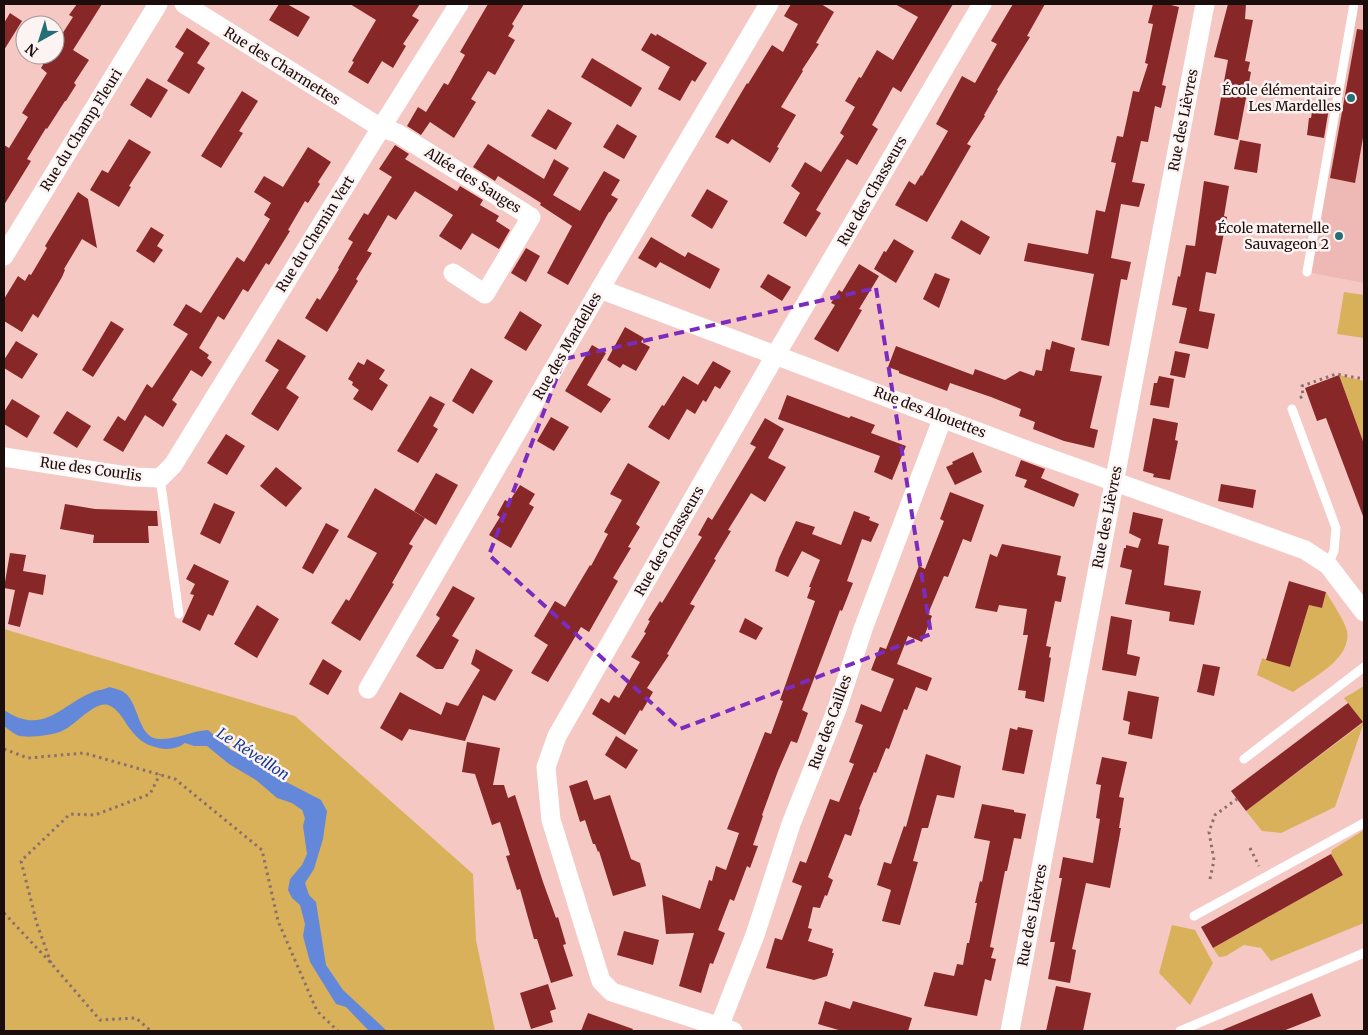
<svg xmlns="http://www.w3.org/2000/svg" width="1368" height="1035" viewBox="0 0 1368 1035" font-family="Merriweather,serif">
	<style>
		.built { fill: #eeb9b4 }
		.green { fill: #d9b15b }
		.water { fill: #6388da }
		.building { fill: #872727 }
		.lines { fill: none; stroke-linecap: round; stroke-linejoin: round }
		.path { stroke: #8c6e6b; stroke-width: 3; stroke-dasharray: 2.5 4; stroke-linecap: butt }
		.service { stroke: #fff; stroke-width: 9 }
		.minor { stroke: #fff; stroke-width: 19 }
		.marked { fill: none; stroke: #7b2cbf; stroke-width: 4; stroke-dasharray: 10 6; stroke-linejoin: round }
		.poi-dot { fill: #246f76; stroke: #fcf3f2; stroke-width: 2 }
		.labels { text-anchor: middle; stroke-width: 5; stroke-linejoin: round; paint-order: stroke }
		.street-label { font-size: 14px; fill: #1b0d0c; stroke: #fcf3f2 }
		.poi-label { font-size: 14px; fill: #1b0d0c; stroke: #fcf3f2; text-anchor: end }
		.water-label { font-size: 15px; font-style: italic; fill: #183a99; stroke: #fcf3f2 }
	</style>
	<rect width="100%" height="100%" fill="#f5c8c4"/>
	<path class="built" d="M1354,4H1364V283L1307,272Z"/>
	<g class="green">
		<path d="M1344,292L1364,295V338L1337,334Z"/>
		<path d="M1339,375L1364,381V444Z"/>
		<path d="M1326,592C1331,601 1345,621 1347,631C1352,659 1312,678 1293,692L1257,675L1262,658L1290,667L1309,605L1322,608Z"/>
		<path d="M4,629L295,716L473,874L476,940L495,1031H4Z"/>
		<path d="M1364,686V722L1335,807L1281,833L1262,831L1246,811L1363,723L1344,698Z"/>
		<path d="M1364,830V923L1271,961L1261,948L1244,945L1226,956L1219,957L1213,948L1343,875L1331,854L1332,850Z"/>
		<path d="M1172,925L1195,930L1213,963L1190,1005L1159,973Z"/>
	</g>
	<path class="water" d="M110,687C115,689 122,690 125,693C139,704 138,737 158,739C176,740 191,731 208,730L231,750L260,764L269,773L321,800L327,811L323,839L314,869L305,883L309,895L316,902L326,965L343,990L387,1031H369L346,1007L336,1004L310,962L303,936L305,924L300,905L292,898L288,890L290,879L302,865L307,854L303,826L305,818L302,810L292,803L277,798L256,780L229,764L207,746H194L185,743C177,749 168,750 159,748C127,742 127,712 108,705C94,701 75,726 62,731C53,735 29,738 20,736C15,735 8,729 4,726V710C44,737 61,704 95,691C100,690 105,689 110,687Z"/>
	<g class="building">
		<path d="M77,4H102L73,50L89,60L74,83L76,85L66,101H65L47,129L46,128L27,159L31,161L4,205V145L9,148L28,117L22,113L47,73L41,68L49,55H55V45L73,17L69,15Z"/>
		<path d="M279,4H287L310,17L298,37L269,20Z"/>
		<path d="M350,4H420L412,16L419,20L403,44L406,46L393,68L382,61L368,84L348,72L354,62L352,61L376,20Z"/>
		<path d="M488,4H524L512,24L514,26L508,36L515,40L495,75L488,71L471,99L476,102L454,138L430,122L421,135L407,126L418,107L426,112L444,83L448,85L465,55L460,52Z"/>
		<path d="M791,4H821L834,12L816,43L819,44L802,70L803,71L781,107L796,115L777,147L779,148L770,163L732,139L728,144L715,137L747,83L748,84L772,45L783,52L798,24L784,16Z"/>
		<path d="M895,4H953L901,92L893,87L872,125L878,129L857,165L847,159L816,210L821,213L806,237L783,223L800,193L791,186L805,162L821,172L844,136L840,133L855,107L845,101L859,77L861,78L877,50L893,60L918,17Z"/>
		<path d="M1013,4H1045L1027,36L1030,37L997,90L998,91L984,115L985,116L967,144L971,146L927,222L895,205L909,181L915,185L921,175L922,176L948,131L936,124L962,76L975,83L997,44L991,41Z"/>
		<path d="M1153,4H1167L1179,7L1162,85L1166,86L1161,108L1155,106L1148,142L1141,141L1132,182L1145,184L1139,207L1121,204L1111,258L1131,262L1127,280L1121,279L1109,346L1081,340L1094,274L1024,261L1028,243L1088,254L1096,210L1105,212L1116,163L1111,162L1117,136L1123,137L1133,91L1139,92L1148,64L1145,63L1153,24L1148,23Z"/>
		<path d="M1228,4H1246L1245,19L1253,20L1245,61L1250,62L1248,71L1251,72L1238,140L1214,135L1228,60L1214,57Z"/>
		<path d="M10,13L22,21L4,50V23Z"/>
		<path d="M187,28L210,43L197,63L205,68L189,94L167,81L184,53L175,47Z"/>
		<path d="M1357,29L1364,30V132L1355,183L1330,178Z"/>
		<path d="M651,33L656,36L657,34L707,63L695,82L692,80L680,101L658,89L670,67L641,50Z"/>
		<path d="M592,58L642,88L631,107L581,77Z"/>
		<path d="M147,78L168,90L151,118L130,105Z"/>
		<path d="M242,91L258,101L239,131L243,133L221,168L201,156Z"/>
		<path d="M1313,106L1329,108L1324,138L1307,135L1309,118H1311Z"/>
		<path d="M548,109L572,123L556,150L531,136Z"/>
		<path d="M617,124L637,136L624,159L603,147Z"/>
		<path d="M129,139L151,152L129,186L131,187L119,207L90,190L102,170L108,173Z"/>
		<path d="M1240,140L1261,144L1257,173L1234,169Z"/>
		<path d="M488,144L544,179L554,159L569,168L553,195L580,211L604,171L620,180L611,195L618,199L610,212H609L568,285L547,273L572,226L540,205L541,203L498,176L495,181L473,167Z"/>
		<path d="M395,145L409,154L405,159L457,191L460,186L483,200L480,205L499,216L496,221L510,230L499,249L472,233L461,250L439,236L453,215L415,191L396,220L388,215L367,251L372,253L356,279L358,281L327,332L305,318L317,298L320,300L339,269L338,268L353,242L348,239L364,213L368,215L392,177L379,169Z"/>
		<path d="M308,147L331,162L318,182L320,184L308,203L305,201L288,230L290,231L269,265L266,263L248,292L243,289L224,320L218,316L199,348L209,355L207,358L212,362L202,377L191,370L172,400L177,404L163,427L145,415L123,452L103,440L118,416L125,421L147,384L152,388L188,334L173,325L186,304L201,313L237,257L244,262L264,229L270,219L264,215L271,203L254,192L264,176L283,187Z"/>
		<path d="M1204,181L1229,186L1224,216L1227,217L1216,274L1206,272L1199,311L1215,314L1208,349L1179,343L1187,308L1172,305L1178,276L1180,277L1186,245L1195,246Z"/>
		<path d="M707,189L728,201L712,229L691,216Z"/>
		<path d="M78,192L88,199L97,248L82,239L64,269L65,270L62,277L38,318L33,314L22,332L4,321V299L18,276L25,281L29,274L31,275L47,248L45,246Z"/>
		<path d="M961,220L990,237L980,255L951,238Z"/>
		<path d="M151,227L164,235L157,246L163,250L154,263L136,251Z"/>
		<path d="M651,237L685,257L688,252L720,269L710,289L660,262L656,268L638,258Z"/>
		<path d="M894,239L914,251L896,283L874,269L884,251L886,252Z"/>
		<path d="M526,248L540,256L526,282L511,273Z"/>
		<path d="M859,264L879,276L859,309L862,310L838,352L814,339L835,305L831,303L839,290L842,292Z"/>
		<path d="M935,273L950,279L939,308L923,299Z"/>
		<path d="M768,274L791,287L782,301L760,287Z"/>
		<path d="M520,311L542,325L526,351L504,338Z"/>
		<path d="M111,321L124,329L93,377L82,370Z"/>
		<path d="M625,327L644,338L641,342L650,347L636,371L623,364L620,368L607,360Z"/>
		<path d="M278,339L306,356L286,388L299,397L278,431L251,414L279,370L265,361Z"/>
		<path d="M16,341L38,354L22,379L4,368V360Z"/>
		<path d="M1052,341L1075,348L1070,371L1102,376L1090,428L1098,430L1094,448L1064,441L1033,429L1035,422L1019,416L1021,409L991,397L950,383L947,391L899,373V371L888,367L896,346L973,375L975,369L1005,380L1020,371L1034,376L1036,370L1042,371L1046,349L1050,350Z"/>
		<path d="M592,345L606,353L587,385L611,399L601,413L565,391Z"/>
		<path d="M1175,351L1190,354L1185,378L1170,375Z"/>
		<path d="M367,359L385,370L379,379L388,385L372,411L353,399L359,390L352,385L353,382L348,379L358,362L364,365Z"/>
		<path d="M713,361L731,371L720,389L715,386L706,402L703,400L695,414L687,409L669,440L648,427L662,405L664,406L683,376L698,385Z"/>
		<path d="M471,368L493,381L473,414L452,401Z"/>
		<path d="M1339,375L1364,444V515L1363,516L1326,418L1317,421L1305,388Z"/>
		<path d="M1159,376L1174,379L1169,408L1150,405L1154,383H1157Z"/>
		<path d="M787,395L849,418L851,416L875,425L871,433L906,446L892,480L874,472L880,456L778,419Z"/>
		<path d="M430,396L445,404L433,426L438,429L418,463L397,451Z"/>
		<path d="M12,399L40,416L27,438L4,424V412Z"/>
		<path d="M67,411L91,426L77,448L53,433Z"/>
		<path d="M551,417L569,427L554,451L537,441Z"/>
		<path d="M765,418L784,429L768,458L786,467L765,502L751,493L728,530L731,531L714,559L716,560L690,604L695,606L667,654L669,655L647,688L653,692L642,711L640,710L625,735L592,714L601,698L609,703L614,695L619,698L640,662L631,657L646,633L644,632L650,621L648,620L660,601L662,603L702,537L698,535L708,517L712,520L756,447L750,444Z"/>
		<path d="M1153,418L1178,423L1175,440L1178,441L1170,480L1153,477L1154,474L1143,471Z"/>
		<path d="M226,434L245,446L227,475L207,463Z"/>
		<path d="M973,452L982,472L955,485L946,467L953,464L952,462Z"/>
		<path d="M1021,460L1045,469L1041,478L1079,494L1074,507L1024,487L1027,480L1015,476Z"/>
		<path d="M628,463L660,482L636,524L640,527L628,547L631,548L613,578L618,581L589,632L581,627L548,682L531,673L548,645L534,636L555,601L565,607L590,565L591,566L608,534L604,532L622,500L610,494Z"/>
		<path d="M276,467L302,488L286,507L260,486Z"/>
		<path d="M436,473L458,485L436,525L414,511Z"/>
		<path d="M1221,484L1256,490L1253,508L1218,501Z"/>
		<path d="M520,485L535,494L529,504L534,507L511,548L489,535L500,517L497,515L505,500L509,502Z"/>
		<path d="M375,488L425,518L409,544L413,546L392,583L394,584L360,641L331,623L346,599L349,601L377,553L347,537Z"/>
		<path d="M950,492L984,505L971,542L963,539L948,577L944,576L928,614L932,616L922,642L908,636L897,664L932,678L927,691L916,687L907,710L904,709L889,749L886,748L876,773L874,772L859,809L860,810L851,836L845,834L828,877L833,880L827,896L825,895L820,908L813,907L808,928L812,929L808,941L833,949L832,953H834L827,976L814,980L766,968L775,938L782,940L802,886L792,882L800,861L806,863L830,799L839,802L854,764L849,762L863,725L855,722L861,704L881,712L894,679L871,670L880,647L886,649L919,566L925,569L944,521L940,519Z"/>
		<path d="M214,503L235,512L220,544L200,534Z"/>
		<path d="M65,504L95,509L157,511L158,526H148L149,543H93L94,535L60,529Z"/>
		<path d="M854,511L870,517L869,520L879,524L871,542L862,539L847,581L853,583L842,611L840,610L802,710L808,713L797,743L791,741L778,771L762,815L763,816L753,845L758,846L750,868L747,866L734,901L730,899L718,930L725,933L713,964L710,963L701,993L679,986L694,933L666,934L662,895L700,909L709,880L712,881L716,866L726,870L739,833L727,829L765,732L771,734L783,701L780,700L815,601L807,598L811,587H809L820,560L802,551L788,577L775,571L779,558L796,521L815,527L812,534L841,545Z"/>
		<path d="M1133,512L1163,519L1158,544L1169,546L1164,585L1201,591L1194,625L1169,621L1170,612L1125,604L1132,570L1120,567L1124,548H1126V545L1138,548L1141,539L1129,533Z"/>
		<path d="M326,523L339,530L313,574L302,568Z"/>
		<path d="M1002,544L1061,556L1057,575L1066,577L1061,602L1055,601L1046,646L1051,647L1049,657L1051,658L1044,702L1025,698L1026,691L1018,690L1028,635H1023L1027,609L999,605L997,612L975,608L990,554L997,557Z"/>
		<path d="M10,553L26,555L23,571L46,575L43,595L29,592L20,627L8,624L15,590L4,588Z"/>
		<path d="M194,564L229,581L213,616L208,614L200,631L182,622L194,595L190,594L195,584L186,579Z"/>
		<path d="M1289,581L1326,592L1322,608L1309,605L1290,667L1266,660Z"/>
		<path d="M453,586L475,598L452,636L459,640L443,669H436L416,656L440,618L436,615Z"/>
		<path d="M257,605L279,619L257,658L234,644Z"/>
		<path d="M1111,616L1132,620L1127,654L1140,657L1136,676L1102,670Z"/>
		<path d="M745,618L763,628L756,640L739,632Z"/>
		<path d="M476,649L513,670L495,701L483,695L465,741L409,729L402,741L380,728L400,692L441,715L446,702L458,706L480,670L471,664Z"/>
		<path d="M323,659L342,671L328,695L309,684Z"/>
		<path d="M1203,664L1220,667L1214,696L1197,692Z"/>
		<path d="M1128,691L1159,697L1152,739L1128,734L1130,722L1123,720Z"/>
		<path d="M1348,703L1363,722L1246,811L1231,791Z"/>
		<path d="M1018,727L1033,730L1024,774L1002,770L1010,728L1017,730Z"/>
		<path d="M616,736L638,750L626,769L605,755Z"/>
		<path d="M467,742L500,748L493,785H504L508,798L515,795L543,882L556,918L558,917L566,944L563,945L573,976L551,983L537,939H534L520,889L517,890L506,856L510,855L500,822L492,825L475,774L462,772Z"/>
		<path d="M926,754L961,766L954,798L937,795L928,828H922L913,861L918,862L900,925L882,921L891,890L877,885L884,862L891,864L904,826L906,827Z"/>
		<path d="M1102,757L1127,762L1119,797L1124,798L1119,828H1121L1110,888L1086,883L1072,949L1076,950L1070,983L1048,979L1055,942H1050L1062,878H1059L1063,857L1093,863L1100,819L1096,818L1101,785L1096,784Z"/>
		<path d="M587,780L594,800L610,795L631,859L640,863L646,886L613,896L599,851L598,852L595,844H593L585,820L580,822L569,786Z"/>
		<path d="M982,804L1014,810V812L1026,814L1021,839L1014,838L1007,871H1005L990,947L994,948L991,958L996,959L991,981L985,979L977,1016L924,1006L934,972L954,976L957,964L963,965L967,943H969L977,903H975L980,881L982,882L990,841L974,838Z"/>
		<path d="M1331,854L1343,875L1213,948L1201,927Z"/>
		<path d="M624,931L659,940L653,965L617,955Z"/>
		<path d="M548,984L556,1009L550,1011L553,1022L531,1029L520,993Z"/>
		<path d="M1056,986L1091,993L1083,1031H1046Z"/>
		<path d="M1312,993L1321,1016L1283,1031H1220Z"/>
		<path d="M825,1001L850,1009L853,1001L912,1018L908,1031H842L818,1024Z"/>
		<path d="M588,1013L633,1029L632,1031H581Z"/>
	</g>
	<g class="lines">
		<g class="path">
			<path d="M1300,398L1303,396L1302,386L1336,374L1364,379"/>
			<path d="M4,749L28,758L84,753L175,779L262,850L278,921L317,1011L338,1031"/>
			<path d="M1250,848L1259,866"/>
			<path d="M1210,879L1214,860L1209,832L1215,815L1237,799"/>
			<path d="M4,913L51,963L100,1020L136,1018L151,1031"/>
			<path d="M51,963L37,924L21,861L70,814L95,815L150,794L160,774"/>
		</g>
		<g class="service">
			<path d="M1307,272L1354,4"/>
			<path d="M1292,409L1336,528L1334,551L1328,565"/>
			<path d="M160,478L179,614"/>
			<path d="M1244,759L1364,667"/>
			<path d="M1194,916L1364,823"/>
			<path d="M1180,1031L1364,953"/>
		</g>
		<g class="minor">
			<path d="M184,4L381,128L397,133L531,217L485,294L453,273"/>
			<path d="M4,256L158,4"/>
			<path d="M600,289L1029,451L1305,550L1328,565L1364,612"/>
			<path d="M4,457L133,477L160,478L173,465L371,144L459,4"/>
			<path d="M368,689L600,289L769,4"/>
			<path d="M719,1027L755,935L791,824L837,709L863,629L943,417"/>
			<path d="M733,1031L612,992L601,981L551,820L546,767L557,736L775,356L982,4"/>
			<path d="M1010,1031L1205,4"/>
		</g>
	</g>
	<path class="marked" d="M876,288L931,634L680,729L489,555L564,359Z"/>
	<g class="poi-dot">
		<circle cx="1351" cy="98" r="5"/>
		<circle cx="1339" cy="236" r="5"/>
	</g>
	<g class="labels">
		<g class="street-label">
			<text transform="translate(282 66) rotate(32)" y="5">Rue des Charmettes</text>
			<text transform="translate(1183 120) rotate(-79)" y="5">Rue des Lièvres</text>
			<text transform="translate(81 130) rotate(-58)" y="5">Rue du Champ Fleuri</text>
			<text transform="translate(473 180) rotate(32)" y="5">Allée des Sauges</text>
			<text transform="translate(872 191) rotate(-60)" y="5">Rue des Chasseurs</text>
			<text transform="translate(315 234) rotate(-58)" y="5">Rue du Chemin Vert</text>
			<text transform="translate(567 346) rotate(-60)" y="5">Rue des Mardelles</text>
			<text transform="translate(930 412) rotate(21)" y="5">Rue des Alouettes</text>
			<text transform="translate(91 469) rotate(8)" y="5">Rue des Courlis</text>
			<text transform="translate(1107 517) rotate(-79)" y="5">Rue des Lièvres</text>
			<text transform="translate(669 541) rotate(-60)" y="5">Rue des Chasseurs</text>
			<text transform="translate(830 722) rotate(-70)" y="5">Rue des Cailles</text>
			<text transform="translate(1032 915) rotate(-79)" y="5">Rue des Lièvres</text>
		</g>
		<g class="poi-label">
			<text x="1341" y="95">École élémentaire<tspan x="1341" dy="16">Les Mardelles</tspan></text>
			<text x="1329" y="233">École maternelle<tspan x="1329" dy="16">Sauvageon 2</tspan></text>
		</g>
		<g class="water-label">
			<text transform="translate(253 754) rotate(33)" y="5">Le Réveillon</text>
		</g>
	</g>
	<rect width="1368" height="1035" fill="none" stroke="#1b0d0c" stroke-width="10"/>
	<g transform="translate(40 40) rotate(219)"><circle r="24" fill="#fcf3f2" stroke="#a29796"/>
	<path d="M0-4L9 19L0 12L-9 19Z" fill="#246f76"/>
	<text y="-8" font-size="14" font-weight="bold" text-anchor="middle" fill="#1b0d0c">N</text>
	</g>
</svg>
